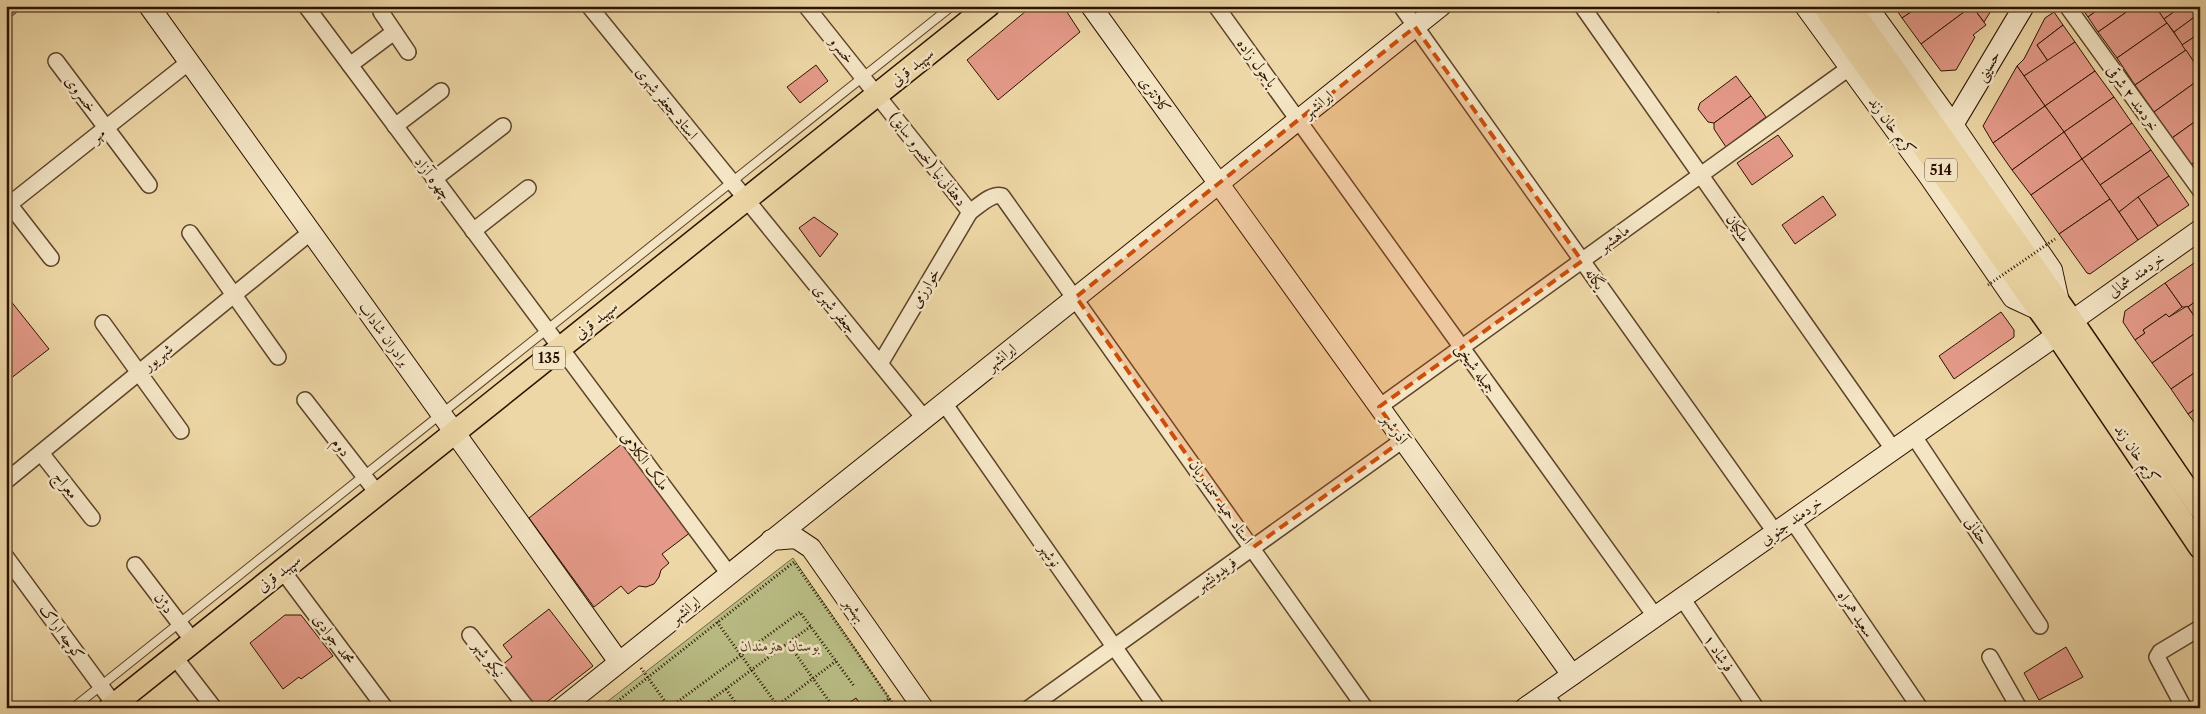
<svg xmlns="http://www.w3.org/2000/svg" width="2206" height="714" viewBox="0 0 2206 714" font-family="'Libre Caslon Text',Amiri,serif">
	<style>
		.green { fill: #babe86; stroke: #726843 }
		.building { fill: #e59a89; stroke: #2b1200 }
		.lines { fill: none; stroke-linecap: round; stroke-linejoin: round }
		.lane-casing { stroke: #5c432a; stroke-width: 10 }
		.street-casing { stroke: #5c432a; stroke-width: 18 }
		.secondary-casing { stroke: #2b1200; stroke-width: 22 }
		.primary-casing { stroke: #2b1200; stroke-width: 25 }
		.path { stroke: #2b1200; stroke-width: 3; stroke-dasharray: 1 2.5; stroke-linecap: butt }
		.lane { stroke: #f4e5c5; stroke-width: 8 }
		.street { stroke: #f4e5c5; stroke-width: 15 }
		.secondary { stroke: #f4e5c5; stroke-width: 20 }
		.primary { stroke: #eed7a6; stroke-width: 22 }
		.path-bridge { stroke: #2b1200; stroke-width: 3; stroke-dasharray: 1 2.5; stroke-linecap: butt }
		.marked { fill: #cc4e0a; fill-opacity: 0.2; stroke: #cc4e0a; stroke-width: 4; stroke-dasharray: 10 6; stroke-linejoin: round }
		.labels { text-anchor: middle; stroke-width: 5; stroke-linejoin: round; paint-order: stroke }
		.shield { fill: #f4e5c5; stroke: #67513b; stroke-width: 1 }
		.shield-label { font-size: 14px; font-weight: bold; fill: #2b1200 }
		.street-label { font-size: 15px; fill: #2b1200; stroke: #f4e5c5 }
		.park-label { font-size: 15px; font-style: italic; fill: #564628; stroke: #f4e5c5 }
	</style>
	<rect width="100%" height="100%" fill="#eed7a6"/>
	<filter id="stains"><feTurbulence type="fractalNoise" baseFrequency=".004" numOctaves="4"/><feColorMatrix values="0 0 0 0 .2 0 0 0 0 .09 0 0 0 0 .02 0 0 0 .5 -.17"/></filter>
	<radialGradient id="worn" r=".72"><stop offset=".6" stop-color="#630" stop-opacity="0"/><stop offset="1" stop-color="#630" stop-opacity=".3"/></radialGradient>
	<path class="green" d="M793,558L896,708H599Z"/>
	<g class="building">
		<path d="M6,6H24L6,21Z"/>
		<path d="M1032,6H1063L1080,32L998,100L967,60Z"/>
		<path d="M1713,6H1728L1718,13Z"/>
		<path d="M1894,6H1920L1902,18Z"/>
		<path d="M1920,6H1972L1921,44L1902,18Z"/>
		<path d="M1972,6L1986,25L1973,35L1975,37L1956,70L1941,71L1921,44Z"/>
		<path d="M1972,6H1994L1984,22Z"/>
		<path d="M2080,6H2103L2088,17Z"/>
		<path d="M2103,6H2135L2098,32L2088,17Z"/>
		<path d="M2135,6H2155L2167,23L2117,58L2098,32Z"/>
		<path d="M2155,6H2182L2164,19Z"/>
		<path d="M2182,6H2200V13L2174,32L2164,19Z"/>
		<path d="M2054,12L2063,25L2037,45L2048,61L2024,76L2017,66L2024,59L2045,18Z"/>
		<path d="M2200,13V33L2182,45L2174,32Z"/>
		<path d="M2167,23L2186,50L2135,85L2117,58Z"/>
		<path d="M2063,25L2075,42L2048,61L2037,45Z"/>
		<path d="M2200,33V71L2182,45Z"/>
		<path d="M2075,42L2095,71L2045,106L2024,76Z"/>
		<path d="M2186,50L2200,71V79L2154,112L2135,85Z"/>
		<path d="M816,65L828,81L800,103L787,87Z"/>
		<path d="M2017,66L2045,106L1993,143L1983,126Z"/>
		<path d="M2095,71L2114,97L2064,132L2045,106Z"/>
		<path d="M1736,76L1751,96L1714,123L1708,122L1698,109L1700,103Z"/>
		<path d="M2200,79V118L2172,138L2154,112Z"/>
		<path d="M1751,96L1766,117L1726,147L1714,129V123Z"/>
		<path d="M2114,97L2132,123L2082,159L2064,132Z"/>
		<path d="M2045,106L2064,132L2012,170L1993,143Z"/>
		<path d="M2200,118V158L2191,165L2172,138Z"/>
		<path d="M2132,123L2151,150L2100,185L2082,159Z"/>
		<path d="M2064,132L2082,159L2031,195L2012,170Z"/>
		<path d="M1778,135L1793,156L1752,185L1737,163Z"/>
		<path d="M2151,150L2169,176L2119,212L2100,185Z"/>
		<path d="M2200,158V177L2191,165Z"/>
		<path d="M2082,159L2110,199L2059,234L2031,195Z"/>
		<path d="M2169,176L2189,205L2158,226L2138,197Z"/>
		<path d="M1823,196L1836,215L1795,244L1782,225Z"/>
		<path d="M2138,197L2158,226L2138,240L2119,212Z"/>
		<path d="M2110,199L2138,240L2090,274L2087,273L2059,234Z"/>
		<path d="M814,217L838,234L820,257L799,228Z"/>
		<path d="M2200,259V298L2188,307H2182L2165,283Z"/>
		<path d="M2165,283L2182,307L2169,317L2166,314L2143,330L2145,333L2135,340L2123,322L2125,311Z"/>
		<path d="M6,295L49,349L6,382Z"/>
		<path d="M2200,298V324L2188,307Z"/>
		<path d="M2187,306L2200,324V330L2152,363L2135,340L2145,333L2143,330L2166,314L2169,317Z"/>
		<path d="M2001,312L2014,330V337L1954,379L1939,356Z"/>
		<path d="M2200,330V369L2171,389L2152,363Z"/>
		<path d="M2200,369V406L2188,414L2171,389Z"/>
		<path d="M2200,406V430L2188,414Z"/>
		<path d="M623,443L691,532L662,554L669,563L661,570L659,577L654,584L646,587L639,586L628,594L621,586L594,607L529,518Z"/>
		<path d="M549,609L593,666L539,708H535L502,665L512,657L503,645Z"/>
		<path d="M285,615H301L333,656L301,679L299,677L283,689L250,643Z"/>
		<path d="M2066,647L2083,677L2039,700L2024,673Z"/>
		<path d="M856,698L863,708H842Z"/>
	</g>
	<g class="lines">
		<g class="lane-casing">
			<path id="lane" d="M73,708L952,6"/>
		</g>
		<g class="street-casing">
			<g id="street">
				<path d="M306,6L729,574"/>
				<path d="M589,6L924,418"/>
				<path d="M806,6L970,212C979,206 991,193 1002,196L1365,708"/>
				<path d="M1216,6L1655,616"/>
				<path d="M1401,6L1775,532"/>
				<path d="M1582,6L1893,449"/>
				<path d="M2067,6L2200,190"/>
				<path d="M381,12L408,52"/>
				<path d="M56,61L149,185"/>
				<path d="M350,65L394,32"/>
				<path d="M395,126L441,91"/>
				<path d="M434,179L503,126"/>
				<path d="M6,200L51,258"/>
				<path d="M6,207L189,62"/>
				<path d="M473,231L528,188"/>
				<path d="M190,233L278,357"/>
				<path d="M103,323L181,431"/>
				<path d="M880,364L970,212"/>
				<path d="M305,400L378,494"/>
				<path d="M944,403L1157,708"/>
				<path d="M1379,407L1849,68"/>
				<path d="M1913,435L2040,626"/>
				<path d="M41,453L92,518"/>
				<path d="M6,481L311,232"/>
				<path d="M1792,520L1920,708"/>
				<path d="M6,557L117,708"/>
				<path d="M135,565L193,641"/>
				<path d="M282,570L385,708"/>
				<path d="M1682,598L1756,708"/>
				<path d="M470,635L527,708"/>
				<path d="M174,656L214,708"/>
				<path d="M1990,657L2019,708"/>
				<path d="M1545,693L1555,708"/>
				<path d="M1029,708L1403,440"/>
				<path d="M2184,708L2157,657L2160,652L2200,628"/>
			</g>
		</g>
		<g class="secondary-casing">
			<g id="secondary">
				<path d="M149,6L619,662"/>
				<path d="M1091,6L1572,675"/>
				<path d="M1805,6L1928,175L2013,298L2039,310"/>
				<path d="M1867,6L1953,125L2052,270L2059,302"/>
				<path d="M1953,125L2024,6"/>
				<path d="M2072,321L2200,230"/>
				<path d="M771,540L796,538L811,548L923,708"/>
				<path d="M562,708L1441,6"/>
				<path d="M1525,708L2057,335"/>
			</g>
		</g>
		<g class="primary-casing">
			<g id="primary">
				<path d="M1824,6L2057,335L2200,547"/>
				<path d="M1849,6L2072,321L2200,508"/>
				<path d="M110,708L988,6"/>
			</g>
		</g>
		<g class="path">
			<path d="M717,622L777,705"/>
			<path d="M788,643L831,704"/>
			<path d="M641,668L669,707"/>
			<path d="M726,689L739,708"/>
			<path d="M609,708L794,562L896,708"/>
			<path d="M669,708L800,612L854,686"/>
			<path d="M700,708L811,626"/>
			<path d="M774,708L836,661"/>
			<path d="M876,708L890,698"/>
		</g>
		<use href="#lane" class="lane"/>
		<use href="#street" class="street"/>
		<use href="#secondary" class="secondary"/>
		<use href="#primary" class="primary"/>
		<path class="path-bridge" d="M1988,285L2055,239"/>
	</g>
	<path class="marked" d="M1415,27L1582,261L1379,407L1403,440L1252,548L1076,297Z"/>
	<g class="labels">
		<g class="shield">
			<rect x="1925" y="158.5" width="32" height="23" rx="4"/>
			<rect x="533" y="346.5" width="32" height="23" rx="4"/>
		</g>
		<g class="shield-label">
			<text x="1941" y="175">514</text>
			<text x="549" y="363">135</text>
		</g>
		<g class="street-label">
			<text transform="translate(842 50) rotate(51)" y="5">خسرو</text>
			<text transform="translate(1257 63) rotate(54)" y="5">باجول زاده</text>
			<text transform="translate(1988 66) rotate(-59)" y="5">حسینی</text>
			<text transform="translate(912 67) rotate(-39)" y="5">سپهبد قرنی</text>
			<text transform="translate(81 94) rotate(53)" y="5">خسروی</text>
			<text transform="translate(1155 95) rotate(54)" y="5">کلانتری</text>
			<text transform="translate(2133 98) rotate(54)" y="5">خردمند ۲ شرقی</text>
			<text transform="translate(667 103) rotate(51)" y="5">استاد جعفر شهری</text>
			<text transform="translate(1318 104) rotate(-39)" y="5">ایرانشهر</text>
			<text transform="translate(1892 126) rotate(54)" y="5">کریم خان زند</text>
			<text transform="translate(98 135) rotate(-38)" y="5">مهر</text>
			<text transform="translate(928 159) rotate(52)" y="5">دهقانی‌نیا (خسرو سابق)</text>
			<text transform="translate(433 178) rotate(53)" y="5">چهره آزاد</text>
			<text transform="translate(1738 228) rotate(55)" y="5">ملکیان</text>
			<text transform="translate(1614 238) rotate(-36)" y="5">ماهشهر</text>
			<text transform="translate(2136 275) rotate(-35)" y="5">خردمند شمالی</text>
			<text transform="translate(1595 279) rotate(55)" y="5">یگانه</text>
			<text transform="translate(925 288) rotate(-59)" y="5">خوارزمی</text>
			<text transform="translate(835 309) rotate(51)" y="5">جعفر شهری</text>
			<text transform="translate(596 320) rotate(-39)" y="5">سپهبد قرنی</text>
			<text transform="translate(384 334) rotate(54)" y="5">برادران شاداب</text>
			<text transform="translate(158 357) rotate(-39)" y="5">شهریور</text>
			<text transform="translate(1001 357) rotate(-39)" y="5">ایرانشهر</text>
			<text transform="translate(1476 368) rotate(54)" y="5">جمیله شیخی</text>
			<text transform="translate(1395 429) rotate(54)" y="5">آذرشهر</text>
			<text transform="translate(341 447) rotate(52)" y="5">دوم</text>
			<text transform="translate(2137 454) rotate(56)" y="5">کریم خان زند</text>
			<text transform="translate(645 461) rotate(53)" y="5">ملک الکلامی</text>
			<text transform="translate(66 485) rotate(52)" y="5">معراج</text>
			<text transform="translate(1221 502) rotate(55)" y="5">استاد حمید سمندریان</text>
			<text transform="translate(1791 521) rotate(-35)" y="5">خردمند جنوبی</text>
			<text transform="translate(1977 531) rotate(56)" y="5">حقانی</text>
			<text transform="translate(1050 555) rotate(55)" y="5">نوشهر</text>
			<text transform="translate(279 573) rotate(-38)" y="5">سپهبد قرنی</text>
			<text transform="translate(1216 574) rotate(-36)" y="5">فریدونشهر</text>
			<text transform="translate(164 603) rotate(53)" y="5">دژن</text>
			<text transform="translate(685 610) rotate(-39)" y="5">ایرانشهر</text>
			<text transform="translate(855 610) rotate(55)" y="5">بهشهر</text>
			<text transform="translate(1856 614) rotate(56)" y="5">سعید همراه</text>
			<text transform="translate(62 632) rotate(54)" y="5">کوچه اراک</text>
			<text transform="translate(334 639) rotate(53)" y="5">محمد جوادی</text>
			<text transform="translate(1719 653) rotate(56)" y="5">فرشاد ۱</text>
			<text transform="translate(489 659) rotate(52)" y="5">نیکو شهر</text>
		</g>
		<g class="park-label">
			<text x="780" y="651">بوستان هنرمندان</text>
		</g>
	</g>
	<rect width="2206" height="714" fill="none" stroke="#eed7a6" stroke-width="25"/>
	<rect x="8" y="8" width="2191" height="699" fill="none" stroke="#2b1200" stroke-width="2.5"/>
	<rect x="12" y="12" width="2181" height="689" fill="none" stroke="#2b1200"/>
	<rect width="100%" height="100%" filter="url(#stains)"/>
	<rect width="100%" height="100%" fill="url(#worn)"/>
</svg>
